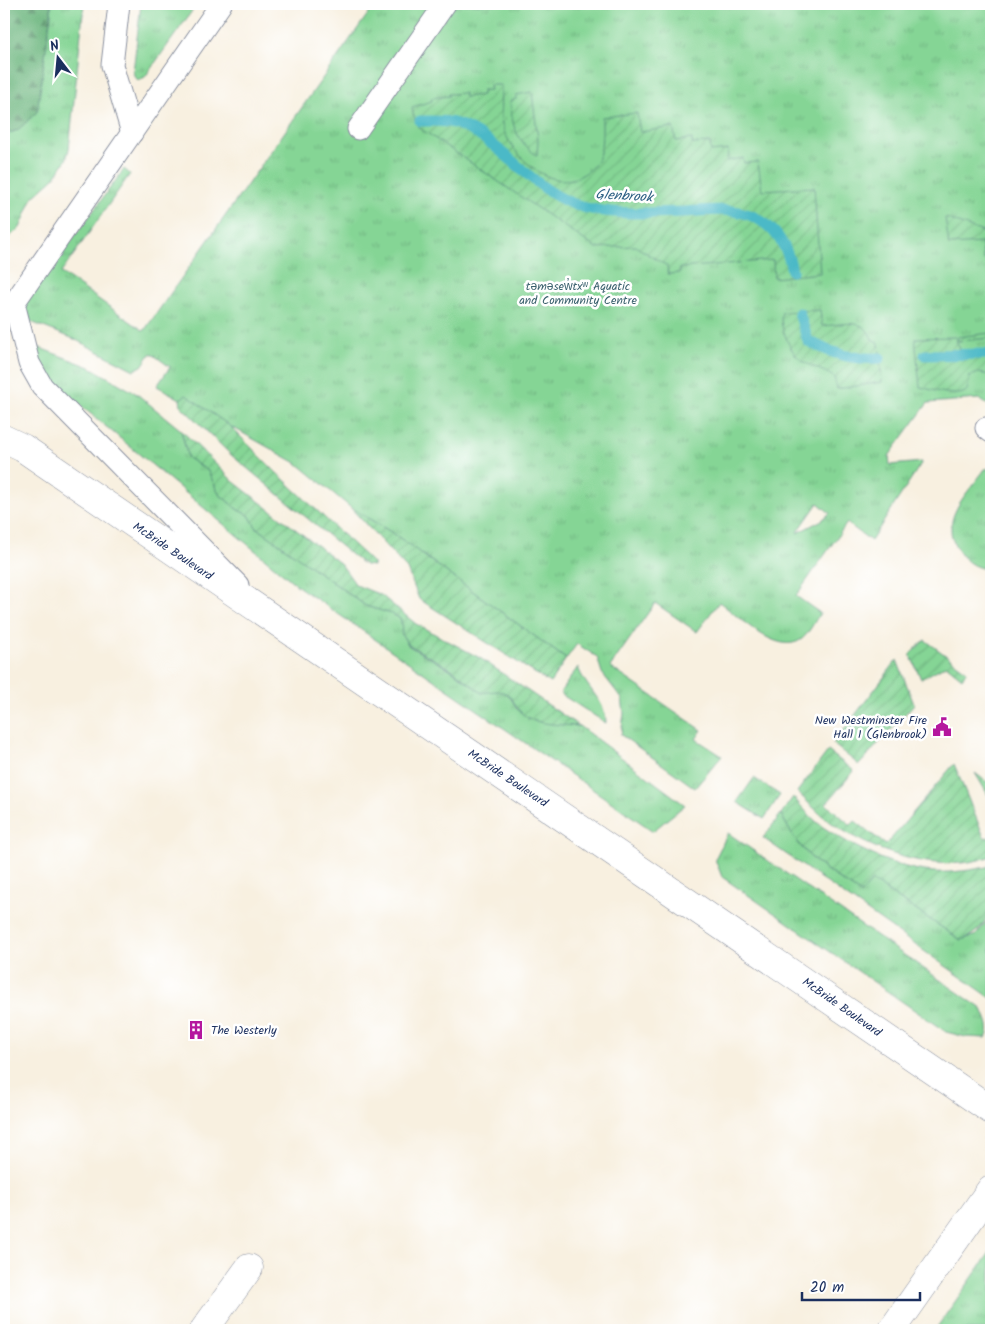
<svg xmlns="http://www.w3.org/2000/svg" width="995" height="1334" viewBox="0 0 995 1334" font-family="Kalam,sans-serif">
	<style>
		.grass { fill: url(#grass-tufts); stroke: #50827a; fill-rule: evenodd }
		.forest { fill: url(#forest-firs); stroke: #44726e }
		.garden { fill: url(#garden-furrows); stroke: #50827a }
		.lines { fill: none; stroke-linecap: round; stroke-linejoin: round }
		.stream { stroke: #4cb9c7; stroke-width: 11 }
		.service-casing { stroke: #8a909f; stroke-width: 23 }
		.minor-casing { stroke: #8a909f; stroke-width: 29 }
		.tertiary-casing { stroke: #8a909f; stroke-width: 29 }
		.primary-casing { stroke: #8a909f; stroke-width: 29 }
		.service { stroke: #fff; stroke-width: 21 }
		.minor { stroke: #fff; stroke-width: 28 }
		.tertiary { stroke: #fff; stroke-width: 28 }
		.primary { stroke: #fff; stroke-width: 28 }
		.labels { text-anchor: middle; stroke-width: 5; stroke-linejoin: round; paint-order: stroke }
		.park-label { font-size: 12px; fill: #3b616e; stroke: #fff }
		.street-label { font-size: 12px; fill: #1b2f5e; stroke: #fff }
		.poi-label { font-size: 12px; fill: #1b2f5e; stroke: #fff; text-anchor: end }
		.water-label { font-size: 14px; font-style: italic; fill: #2c5f83; stroke: #fff }
	</style>
	<defs>
		<pattern id="grass-tufts" width="24" height="20" patternUnits="userSpaceOnUse" patternTransform="scale(1.25)"><rect width="24" height="20" fill="#85d595"/><path d="M3 7l-1-3M5 7V3M7 7l1-3M15 17l-1-3M17 17v-4M19 17l1-3" fill="none" stroke="#72b783"/></pattern>
		<pattern id="forest-firs" width="22" height="20" patternUnits="userSpaceOnUse" patternTransform="scale(1.25)"><rect width="22" height="20" fill="#6cb67e"/><path d="M5 1l3.5 6h-7zM16 11l3.5 6h-7z" fill="#58946a"/></pattern>
		<pattern id="garden-furrows" width="10" height="10" patternUnits="userSpaceOnUse" patternTransform="scale(1.25)"><rect width="10" height="10" fill="#85d595"/><path d="M-1 1l2-2M0 10L10 0M9 11l2-2" fill="none" stroke="#72b783"/></pattern>
	</defs>
	<rect width="100%" height="100%" fill="#fff"/>
	<filter id="ink" filterUnits="userSpaceOnUse"><feTurbulence type="fractalNoise" baseFrequency=".02" numOctaves="2"/><feDisplacementMap in="SourceGraphic" scale="10" xChannelSelector="R" yChannelSelector="G"/><feConvolveMatrix kernelMatrix="1 2 1 2 8 2 1 2 1" color-interpolation-filters="sRGB"/></filter>
	<filter id="wash" filterUnits="userSpaceOnUse"><feTurbulence type="fractalNoise" baseFrequency=".0096" numOctaves="4" result="noise"/><feDisplacementMap in="SourceGraphic" scale="20" xChannelSelector="R" yChannelSelector="G"/><feGaussianBlur stdDeviation="1.12" result="paint"/><feColorMatrix in="noise" values="0 0 0 0 0 0 0 0 0 0 0 0 0 0 0 0 0 1.4 0 .05"/><feComposite in="paint" operator="in"/></filter>
	<g filter="url(#wash)">
		<rect width="100%" height="100%" fill="#f8f0e0"/>
		<g class="grass">
			<path d="M51,4H84L69,149L66,160L55,177L33,197L20,228L4,241V135L18,130L51,14Z"/>
			<path d="M141,4H197L145,77L139,80L135,78L133,72Z"/>
			<path d="M375,4H991V407L979,399L928,403L889,456L890,465L922,462L871,541L847,523L796,596L820,613C815,621 809,633 802,639C778,657 738,616 719,602L697,632L655,603L610,667L702,730L696,739L722,756L695,788L621,735L624,713L622,699L602,673L597,657L577,644L566,659L394,534L350,507L298,464L230,426L186,396L180,399L157,386L170,367L151,353L142,366L134,370L74,339L31,322L24,305L124,169L130,174L61,273L144,331ZM818,503L830,513L822,520L797,533Z"/>
			<path d="M32,345L90,367L137,394L181,430L188,458L208,471L219,494L238,510L249,515L256,527L366,606L392,614L401,619L402,635L409,646L453,671L482,693L499,689L508,693L517,709L534,721L579,726L685,805L653,831L299,587L50,380L37,359Z"/>
			<path d="M991,468V522L987,528L991,562L986,569C973,567 965,561 958,550C937,520 968,493 985,469Z"/>
			<path d="M578,667C585,688 606,700 606,723L562,695L561,691Z"/>
			<path d="M754,778L780,795L764,819L737,802Z"/>
			<path d="M781,814C802,858 822,867 861,894L872,881L961,940L976,935L991,916V998L763,838Z"/>
			<path d="M728,833L982,1009C986,1019 992,1029 986,1038L966,1037L946,1032L722,877L715,859Z"/>
			<path d="M991,1251V1330H935Z"/>
		</g>
		<path class="forest" d="M4,4H51V14L37,112L18,130L4,135Z"/>
		<g class="garden">
			<path d="M489,85H501C501,99 499,118 504,131C515,158 552,193 582,175C589,171 595,166 598,159C603,146 602,130 602,117L637,113L640,132L673,127L676,141L692,139V144L710,143L711,152L728,150L727,161L743,158L744,163L758,162L762,190L814,187L820,273L774,278L773,260L680,268V273L668,274L667,266L635,246L596,248L418,127L413,114L412,107L432,101L431,98L449,96L448,94L464,93L465,97L482,95V90H490Z"/>
			<path d="M532,92L538,139L537,156C516,139 512,127 510,101L516,99V95Z"/>
			<path d="M945,218L991,235V267V260L983,259L982,243L949,245Z"/>
			<path d="M820,310L822,326C842,325 864,316 872,339L879,343L882,382L837,389L834,377C809,362 797,367 785,335C782,327 780,321 782,312Z"/>
			<path d="M991,333V338L958,341L957,337Z"/>
			<path d="M955,337L961,352H991V375L978,373L969,377C968,381 969,390 965,392C956,398 930,389 920,387L915,338Z"/>
			<path d="M186,395L230,426L277,473L373,563V566L365,565L354,557L230,454L181,406L180,399Z"/>
			<path d="M181,430L234,482L341,564L356,585L381,595L416,624L480,658L579,726C565,725 549,725 536,721C505,712 523,684 482,693L453,670L409,645L402,635L401,619L392,614L366,606L256,527L249,515L238,510L219,494L208,471L188,458Z"/>
			<path d="M350,507L394,534L566,659L550,683L419,599L407,569Z"/>
			<path d="M991,522V560C987,546 981,534 991,522Z"/>
			<path d="M925,640L967,671L962,678L946,665L921,679L910,654Z"/>
			<path d="M897,660L914,704L859,765L833,744Z"/>
			<path d="M828,751L854,771L826,804L851,825L855,821L886,845L954,764L984,837L991,838V856C938,877 868,851 825,818C815,810 806,800 797,792Z"/>
			<path d="M975,773L991,785V800Z"/>
			<path d="M793,797C802,807 812,819 823,827C855,848 895,869 934,872C953,873 972,870 991,866C991,900 995,927 961,940L872,881L861,894C823,867 802,858 781,814Z"/>
		</g>
		<g class="lines">
			<g class="stream">
				<path d="M420,121C431,121 447,120 457,124C506,142 533,195 586,208C615,215 654,213 684,212C705,211 732,207 752,216C775,226 788,247 792,271"/>
				<path d="M799,313L808,341C833,354 852,360 880,358"/>
				<path d="M925,355L991,354"/>
			</g>
		</g>
	</g>
	<g filter="url(#ink)">
		<g class="lines">
			<g class="service-casing">
				<g id="service">
					<path d="M119,4L112,65L132,133"/>
					<path d="M358,129L445,4"/>
					<path d="M14,303L29,363L42,386L238,585"/>
					<path d="M4,309L14,303L221,4"/>
					<path d="M986,428L991,432"/>
				</g>
			</g>
			<g class="minor-casing">
				<path id="minor" d="M204,1330L249,1268"/>
			</g>
			<g class="tertiary-casing">
				<path id="tertiary" d="M892,1330L991,1189"/>
			</g>
			<g class="primary-casing">
				<path id="primary" d="M4,439L23,448L991,1110"/>
			</g>
			<use href="#service" class="service"/>
			<use href="#minor" class="minor"/>
			<use href="#tertiary" class="tertiary"/>
			<use href="#primary" class="primary"/>
		</g>
	</g>
	<defs>
		<g id="civic-bare" transform="scale(1.5)"><path d="M-.6-6.5H3V-4.5H.6V-3L4-1V1h2V6H-6V1h2V-1L-.6-3ZM-1.2 2.5V6h2.4V2.5Z" fill="#b5179e" stroke="#fff" stroke-width="2.5" paint-order="stroke"/></g>
		<g id="building-bare" transform="scale(1.5)"><path d="M-4-6H4V6H1V3H-1V6H-4ZM-2.5-4.3h1.7v1.8h-1.7ZM.8-4.3h1.7v1.8H.8ZM-2.5-1h1.7V.8h-1.7ZM.8-1h1.7V.8H.8Z" fill="#b5179e" stroke="#fff" stroke-width="2.5" paint-order="stroke"/></g>
	</defs>
	<g fill-rule="evenodd">
		<use href="#civic-bare" x="942" y="727"/>
		<use href="#building-bare" x="196" y="1030"/>
	</g>
	<g class="labels">
		<g class="park-label">
			<text x="578" y="290">təməsew̓txʷ Aquatic<tspan x="578" dy="14">and Community Centre</tspan></text>
		</g>
		<g class="street-label">
			<text transform="translate(173 551) rotate(34)" y="4">McBride Boulevard</text>
			<text transform="translate(508 778) rotate(34)" y="4">McBride Boulevard</text>
			<text transform="translate(842 1007) rotate(35)" y="4">McBride Boulevard</text>
		</g>
		<g class="poi-label">
			<text x="927" y="724">New Westminster Fire<tspan x="927" dy="14">Hall 1 (Glenbrook)</tspan></text>
			<text x="211" y="1034" text-anchor="start">The Westerly</text>
		</g>
		<g class="water-label">
			<text transform="translate(624 195) rotate(3)" y="5">Glenbrook</text>
		</g>
	</g>
	<rect width="995" height="1334" fill="none" stroke="#fff" stroke-width="20"/>
	<g transform="translate(58 58) rotate(344)" stroke="#ffffff" stroke-width="4" paint-order="stroke">
	<path d="M0-4L9 19L0 12L-9 19Z" fill="#1b2f5e"/>
	<text y="-8" font-size="14" font-weight="bold" text-anchor="middle" fill="#1b2f5e">N</text>
	</g>
	<path d="M802 1292v8h118v-8" fill="none" stroke="#1b2f5e" stroke-width="2.5"/>
	<text x="810" y="1292" font-size="15" fill="#1b2f5e" stroke="#ffffff" stroke-width="4" paint-order="stroke">20 m</text>
</svg>
